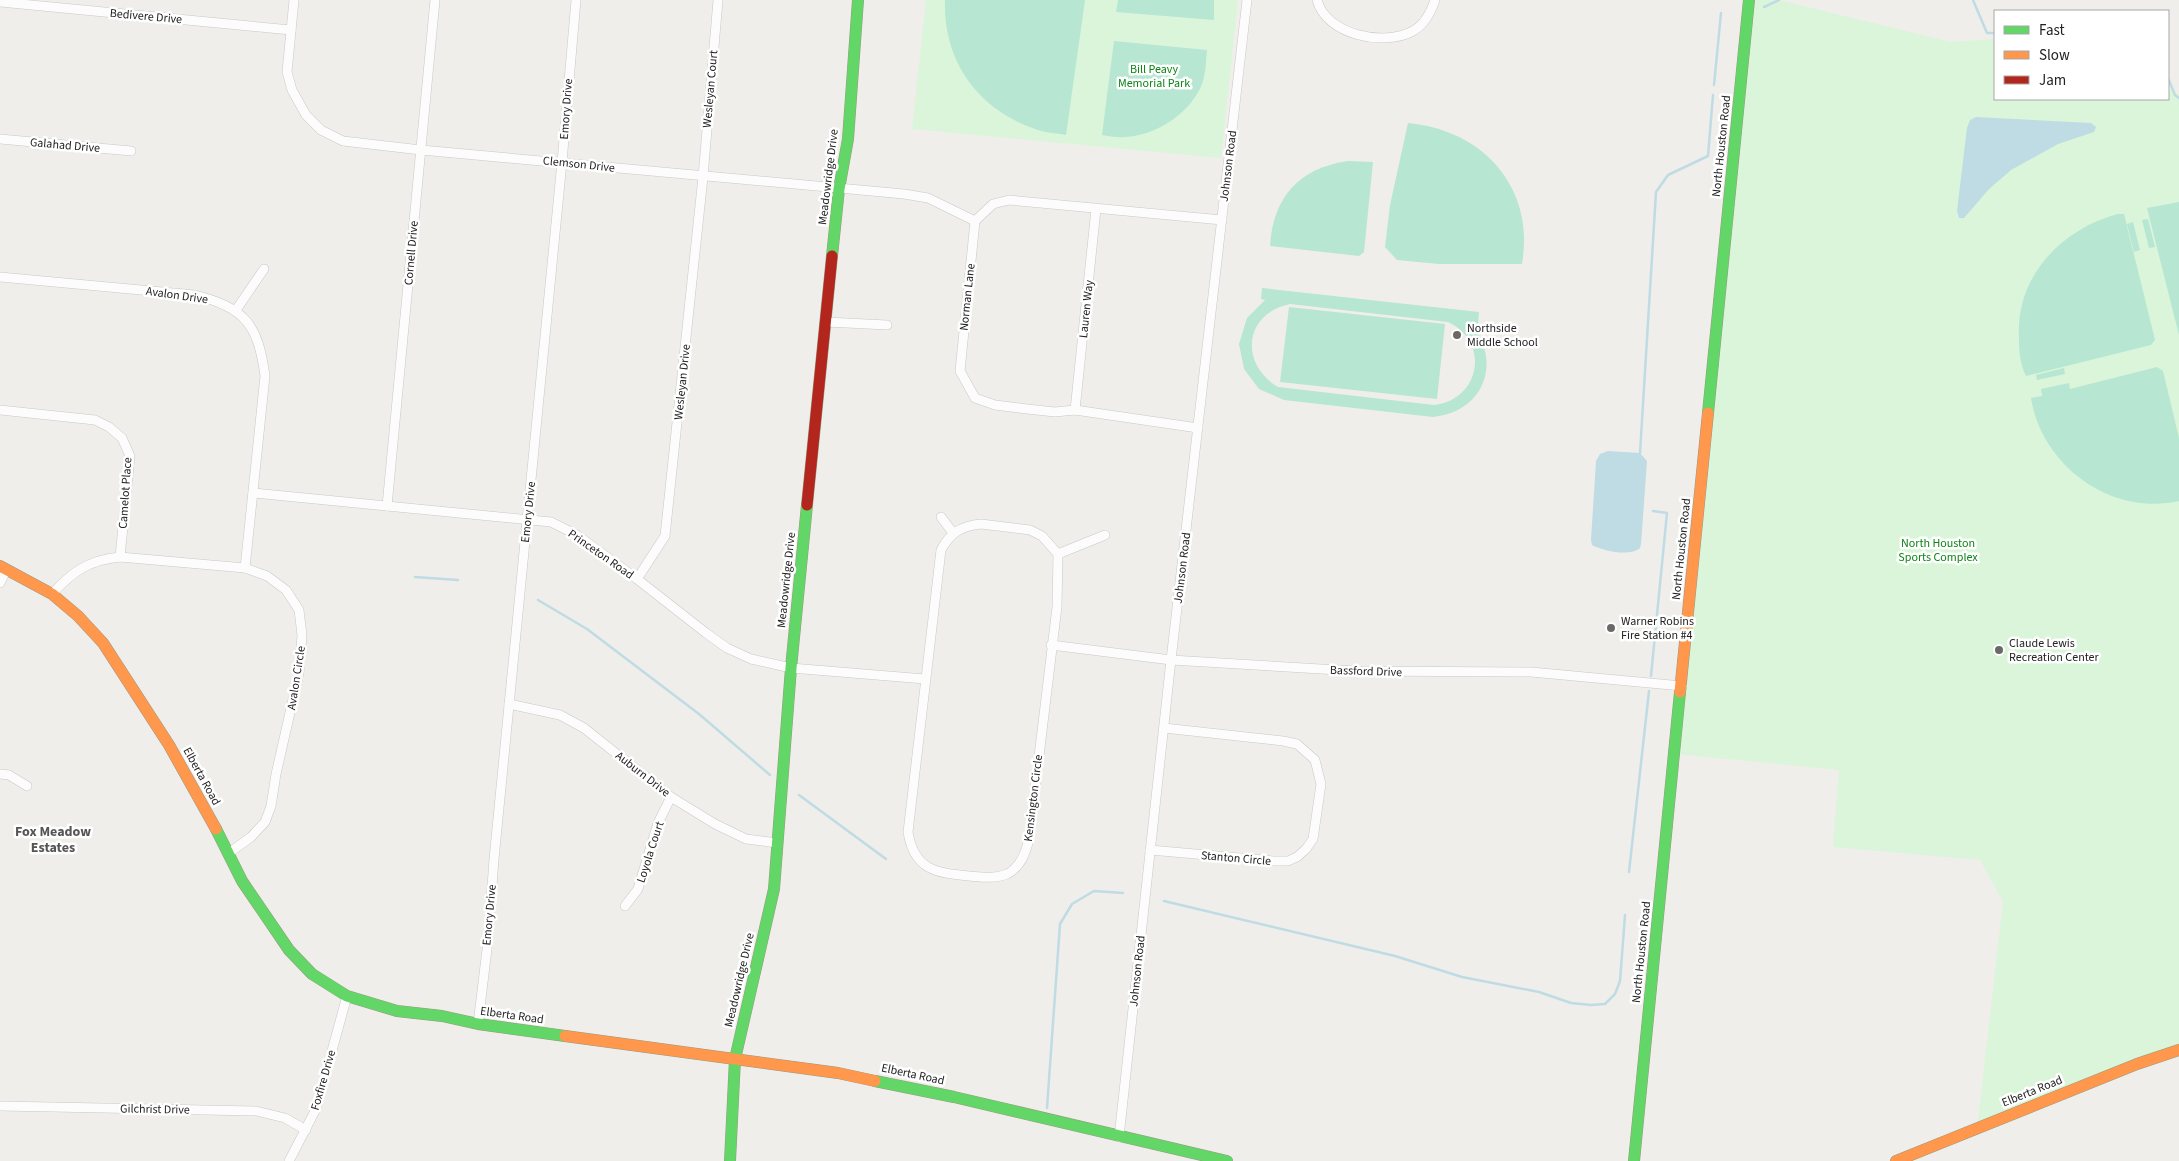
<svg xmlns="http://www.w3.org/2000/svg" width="2179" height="1161" viewBox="0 0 2179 1161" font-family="'Source Sans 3',sans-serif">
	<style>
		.park { fill: #daf5da }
		.pitch { fill: #b7e6d2; fill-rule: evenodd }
		.water { fill: #bfdbe3 }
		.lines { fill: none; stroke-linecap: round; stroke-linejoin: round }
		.stream { stroke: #bfdbe3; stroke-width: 2.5 }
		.street-casing { stroke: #c9c8c7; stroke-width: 10 }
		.fast-casing { stroke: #999a82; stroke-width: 12 }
		.slow-casing { stroke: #999a82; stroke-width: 12 }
		.jam-casing { stroke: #999a82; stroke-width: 12 }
		.street { stroke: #fdfcfc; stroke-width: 9 }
		.fast { stroke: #63d668; stroke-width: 11 }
		.slow { stroke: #ff974d; stroke-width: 11 }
		.jam { stroke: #b3261e; stroke-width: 11 }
		.poi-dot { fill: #6a6968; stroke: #fff; stroke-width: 2 }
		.labels { text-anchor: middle; stroke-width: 5; stroke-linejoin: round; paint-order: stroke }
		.street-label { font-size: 12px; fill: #222; stroke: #fff }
		.park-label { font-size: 12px; fill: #0c8416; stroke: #fff }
		.poi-label { font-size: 12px; fill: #222; stroke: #fff; text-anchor: start }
		.neighbourhood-label { font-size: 14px; font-weight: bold; fill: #555; stroke: #fff }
	</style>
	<rect width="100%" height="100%" fill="#f0eeeb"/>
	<g class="park">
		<path d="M926,0H1238L1221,158L912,129Z"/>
		<path d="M1749,0H1779L1951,42L1995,39V99H2168V88L2179,95V1049L1977,1129L2003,902L1980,860L1833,847L1839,770L1675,754Z"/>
	</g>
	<g class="pitch">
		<path d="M945,0H1085L1066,135C1056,133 1045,133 1035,129C978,109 943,62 945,0Z"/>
		<path d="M1118,0H1214V20L1116,12Z"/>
		<path d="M1114,41L1207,50C1206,60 1206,71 1203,81C1193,112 1156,136 1125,137C1117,138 1109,136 1102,135Z"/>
		<path d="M1408,123C1483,130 1535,187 1522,264H1439L1397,260L1385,247L1390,205Z"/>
		<path d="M1348,161L1373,162L1364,252L1359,256L1270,246C1273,197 1299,168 1348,161Z"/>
		<path d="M2179,202V335L2147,208Z"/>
		<path d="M2118,214H2124L2155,340L2151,345L2026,376C2020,364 2019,351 2019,339C2015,277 2061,229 2118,214Z"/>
		<path d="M2148,219L2155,247L2149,248L2142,220Z"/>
		<path d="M2133,222L2140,250L2134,252L2127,224Z"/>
		<path d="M1262,288L1479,312L1478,324H1472C1502,363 1484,412 1433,417L1284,400L1259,389L1244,369L1239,344L1247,318L1265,300L1261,299ZM1290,304L1448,322C1491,342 1480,400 1434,405L1278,387C1239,364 1244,313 1290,304Z"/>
		<path d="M1289,307L1445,324L1437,399L1280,382Z"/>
		<path d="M2157,367L2163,371L2179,438V501C2111,516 2042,466 2031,398L2042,396L2041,389L2069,383L2070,389Z"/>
		<path d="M2064,368L2065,374L2037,380L2036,375Z"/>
	</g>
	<g class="water">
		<path d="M1976,117L2091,123L2096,127L2094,132L2058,144L2011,170L1989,189L1964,218H1959L1957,211L1967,128L1970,120Z"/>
		<path d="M1608,451L1640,453L1647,461L1641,544L1640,548C1630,557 1603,551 1592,545L1591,540L1596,461L1600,454Z"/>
	</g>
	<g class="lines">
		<g class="stream">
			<path d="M1973,0L1987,33H1995"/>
			<path d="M1764,7L1779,0"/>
			<path d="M2168,78L2175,95L2179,98"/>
			<path d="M1714,85L1721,13"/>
			<path d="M1640,453L1656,192L1668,175L1708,156L1713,95"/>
			<path d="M415,577L458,580"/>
			<path d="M538,600L587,629L699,714L770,775"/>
			<path d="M1651,676L1667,513L1653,511"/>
			<path d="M799,795L886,859"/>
			<path d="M1629,872L1649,691"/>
			<path d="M1164,901L1395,956L1462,977L1539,992L1571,1003L1591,1005L1605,1004L1615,994L1620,981L1625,915"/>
			<path d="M1047,1108L1060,924L1072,904L1094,891L1123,893"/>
		</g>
		<g class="street-casing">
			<g id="street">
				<path d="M294,0L287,72L292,90L306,115L321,130L343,141L421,150L904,194L928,198L975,221"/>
				<path d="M1317,0C1326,35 1384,47 1413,31C1424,25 1431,12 1435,0"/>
				<path d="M0,2L291,30"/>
				<path d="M0,139L131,151"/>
				<path d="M0,277L195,295C246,308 258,325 265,376L245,568"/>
				<path d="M236,310L264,269"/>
				<path d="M826,322L887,325"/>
				<path d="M0,410L95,420L109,427L122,438L130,456L120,557"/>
				<path d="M1075,410L1096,209"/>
				<path d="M1198,428L1075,410L1055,412L1027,409L995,405L975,398L960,371L975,221L993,204L1009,200L1222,220"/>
				<path d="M253,493L551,522L577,535L637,579L706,633L727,648L751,659L791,668L925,679"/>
				<path d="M387,506L435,0"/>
				<path d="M941,517L953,533"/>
				<path d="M981,524L1030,530L1042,536L1058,554L1057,607L1029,839C1026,852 1021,867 1007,874C995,879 982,877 969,876C936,873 914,870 908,832L941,550C950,533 961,526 981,524Z"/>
				<path d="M1058,554L1105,535"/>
				<path d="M637,579L665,536L703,177L718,0"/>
				<path d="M0,583L7,569"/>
				<path d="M52,594C73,571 89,560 120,557L245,568L267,576L286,590L299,610L302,635L299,673L276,774L271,806L265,822L251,837L229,853"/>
				<path d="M1051,645L1171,660L1355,671L1531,672L1682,686"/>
				<path d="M509,704L560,715L584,728L671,797L715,824L746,839L777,843"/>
				<path d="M0,774L9,775L27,786"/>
				<path d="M1150,850L1274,861H1288L1297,857L1306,849L1313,839L1321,784L1315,760L1297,744L1283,741L1164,728"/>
				<path d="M625,906L638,889L658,823L671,797"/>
				<path d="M478,1024L488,941L494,859L562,162L576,0"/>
				<path d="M0,1106L256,1111L285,1118L306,1130"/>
				<path d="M1119,1137L1171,660L1247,0"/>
				<path d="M289,1161L316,1109L347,996"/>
			</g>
		</g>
		<g class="fast-casing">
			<g id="fast">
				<path d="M832,256L839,189L848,139L858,0"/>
				<path d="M1708,413L1749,0"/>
				<path d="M216,829L242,881L289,950L312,974L347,996L397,1011L442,1016L478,1024L565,1036"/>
				<path d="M875,1081L954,1097L1227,1161"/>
				<path d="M730,1161L735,1059L774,889L791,668L807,505"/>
				<path d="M1634,1161L1680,692"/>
			</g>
		</g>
		<g class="slow-casing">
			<g id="slow">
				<path d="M0,566L52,594L78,616L103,643L169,745L216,829"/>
				<path d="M1680,692L1708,413"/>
				<path d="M565,1036L838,1073L875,1081"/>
				<path d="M1896,1161L2137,1064L2179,1050"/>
			</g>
		</g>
		<g class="jam-casing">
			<path id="jam" d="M807,505L832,256"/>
		</g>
		<use href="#street" class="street"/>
		<use href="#fast" class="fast"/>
		<use href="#slow" class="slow"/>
		<use href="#jam" class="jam"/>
	</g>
	<g class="poi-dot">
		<circle cx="1457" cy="335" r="5"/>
		<circle cx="1611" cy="628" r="5"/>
		<circle cx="1999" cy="650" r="5"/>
	</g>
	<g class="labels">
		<g class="street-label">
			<text transform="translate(146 16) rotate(5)" y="4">Bedivere Drive</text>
			<text transform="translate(710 89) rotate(-85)" y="4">Wesleyan Court</text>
			<text transform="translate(566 109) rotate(-86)" y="4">Emory Drive</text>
			<text transform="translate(65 145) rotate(5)" y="4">Galahad Drive</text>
			<text transform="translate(1721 146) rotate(-84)" y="4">North Houston Road</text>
			<text transform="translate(579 164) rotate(6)" y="4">Clemson Drive</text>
			<text transform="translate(1228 166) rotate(-83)" y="4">Johnson Road</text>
			<text transform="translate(828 177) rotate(-83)" y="4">Meadowridge Drive</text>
			<text transform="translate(411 253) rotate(-85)" y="4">Cornell Drive</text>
			<text transform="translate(177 295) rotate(8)" y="4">Avalon Drive</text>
			<text transform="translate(967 297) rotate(-84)" y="4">Norman Lane</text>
			<text transform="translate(1086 309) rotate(-84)" y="4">Lauren Way</text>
			<text transform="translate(682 382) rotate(-84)" y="4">Wesleyan Drive</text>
			<text transform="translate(125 493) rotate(-86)" y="4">Camelot Place</text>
			<text transform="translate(528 512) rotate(-84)" y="4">Emory Drive</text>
			<text transform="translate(1681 549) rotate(-84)" y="4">North Houston Road</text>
			<text transform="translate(601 554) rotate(35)" y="4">Princeton Road</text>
			<text transform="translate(1182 568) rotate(-83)" y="4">Johnson Road</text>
			<text transform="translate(786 580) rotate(-84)" y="4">Meadowridge Drive</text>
			<text transform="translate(1366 671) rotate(2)" y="4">Bassford Drive</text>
			<text transform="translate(296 678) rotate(-81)" y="4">Avalon Circle</text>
			<text transform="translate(643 774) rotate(38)" y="4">Auburn Drive</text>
			<text transform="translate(202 776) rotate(61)" y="4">Elberta Road</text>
			<text transform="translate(1033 798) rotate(-83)" y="4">Kensington Circle</text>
			<text transform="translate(650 852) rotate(-72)" y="4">Loyola Court</text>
			<text transform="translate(1236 858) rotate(5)" y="4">Stanton Circle</text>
			<text transform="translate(489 915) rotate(-85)" y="4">Emory Drive</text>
			<text transform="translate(1641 952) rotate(-84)" y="4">North Houston Road</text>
			<text transform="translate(1137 971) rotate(-84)" y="4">Johnson Road</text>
			<text transform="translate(739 980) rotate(-77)" y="4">Meadowridge Drive</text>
			<text transform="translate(512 1015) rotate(8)" y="4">Elberta Road</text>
			<text transform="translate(913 1074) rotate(12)" y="4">Elberta Road</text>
			<text transform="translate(323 1080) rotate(-74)" y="4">Foxfire Drive</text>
			<text transform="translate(2032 1091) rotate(-22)" y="4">Elberta Road</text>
			<text transform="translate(155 1109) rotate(1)" y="4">Gilchrist Drive</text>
		</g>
		<g class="park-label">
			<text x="1154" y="73">Bill Peavy<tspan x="1154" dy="14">Memorial Park</tspan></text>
			<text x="1938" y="547">North Houston<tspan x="1938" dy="14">Sports Complex</tspan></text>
		</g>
		<g class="poi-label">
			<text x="1467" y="332">Northside<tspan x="1467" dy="14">Middle School</tspan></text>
			<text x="1621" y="625">Warner Robins<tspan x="1621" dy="14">Fire Station #4</tspan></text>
			<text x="2009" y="647">Claude Lewis<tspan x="2009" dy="14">Recreation Center</tspan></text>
		</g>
		<g class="neighbourhood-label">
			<text x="53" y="836">Fox Meadow<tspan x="53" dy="16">Estates</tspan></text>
		</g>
	</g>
	<rect x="1994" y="10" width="175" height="90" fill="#ffffff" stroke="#a7a7a7"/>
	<rect x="2004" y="26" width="25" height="8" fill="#63d668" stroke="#a7a7a7"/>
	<text x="2039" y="35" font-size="15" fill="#222222">Fast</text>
	<rect x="2004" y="51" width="25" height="8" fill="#ff974d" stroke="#a7a7a7"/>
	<text x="2039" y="60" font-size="15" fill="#222222">Slow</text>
	<rect x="2004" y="76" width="25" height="8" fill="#b3261e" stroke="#a7a7a7"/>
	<text x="2039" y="85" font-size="15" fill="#222222">Jam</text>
</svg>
